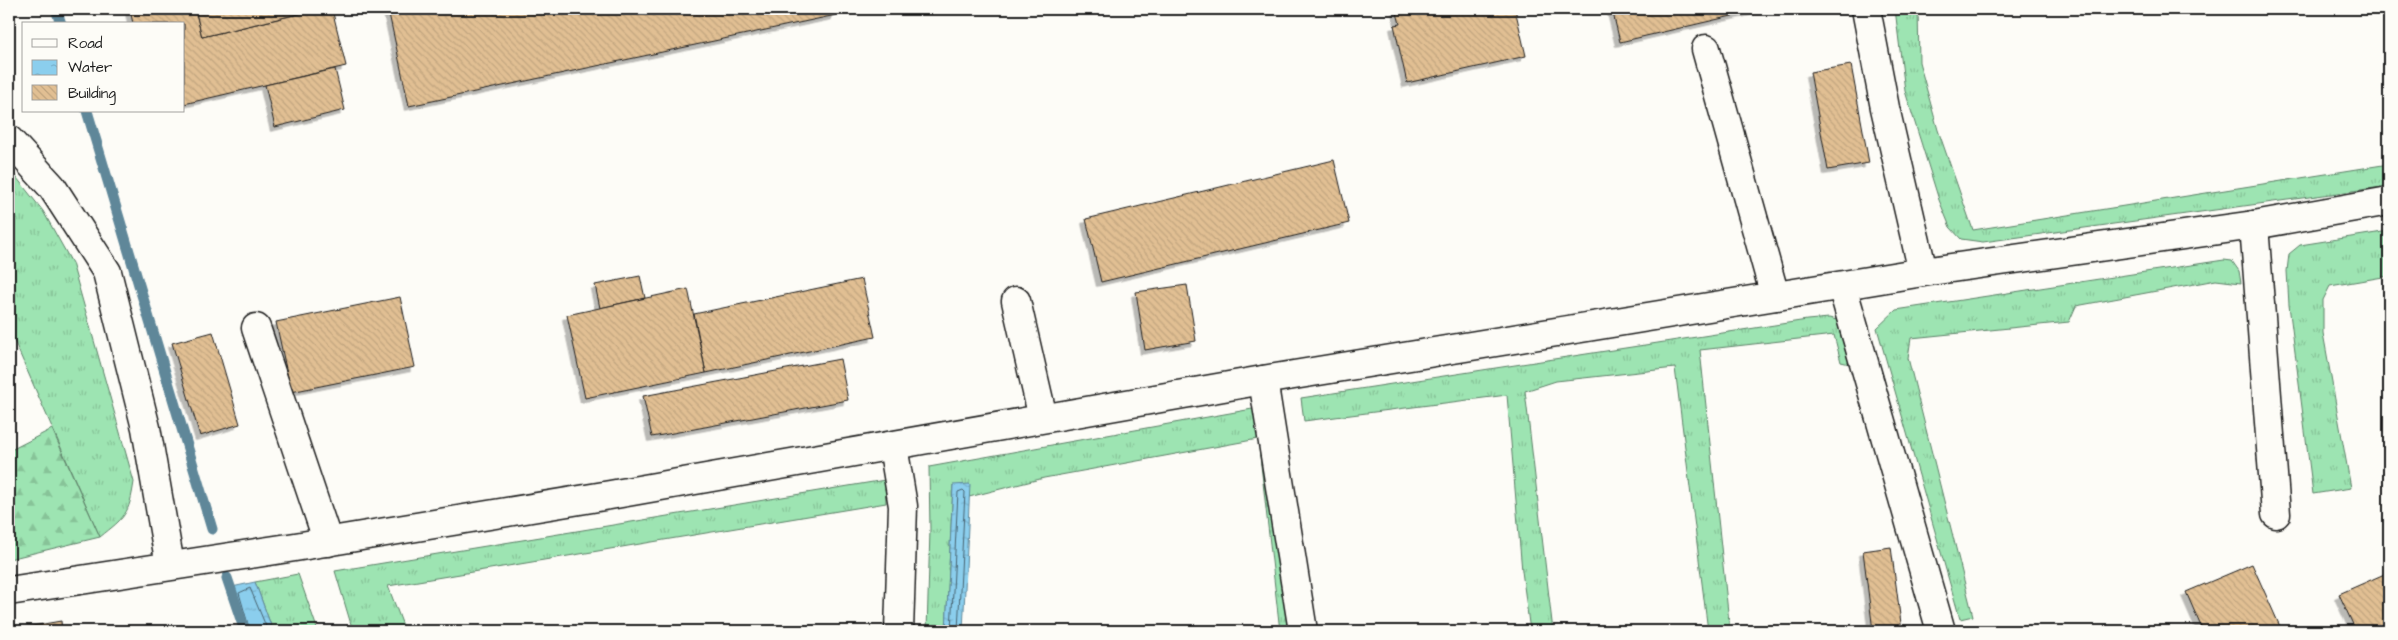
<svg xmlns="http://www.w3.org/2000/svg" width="2398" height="640" viewBox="0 0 2398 640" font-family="'Architects Daughter',sans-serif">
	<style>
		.grass { fill: url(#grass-tufts); stroke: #5c8067 }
		.forest { fill: url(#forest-firs); stroke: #5c8067 }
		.water { fill: url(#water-ripples); stroke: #5f8799 }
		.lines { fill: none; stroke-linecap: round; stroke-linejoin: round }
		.shore { stroke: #486370; stroke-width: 1 }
		.stream { stroke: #5f8799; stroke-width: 11 }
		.building { fill: url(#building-back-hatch); stroke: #1c1c1c; filter: url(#shadow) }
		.minor-casing { stroke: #1c1c1c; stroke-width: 31 }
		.minor { stroke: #fdfcf7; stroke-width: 28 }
	</style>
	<defs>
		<pattern id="grass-tufts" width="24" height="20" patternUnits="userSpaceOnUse" patternTransform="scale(1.25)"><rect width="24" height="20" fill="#9de4b2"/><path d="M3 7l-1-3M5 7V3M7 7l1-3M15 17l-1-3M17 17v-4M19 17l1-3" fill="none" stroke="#87c398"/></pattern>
		<pattern id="forest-firs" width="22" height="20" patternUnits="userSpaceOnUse" patternTransform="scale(1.25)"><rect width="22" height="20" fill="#9de4b2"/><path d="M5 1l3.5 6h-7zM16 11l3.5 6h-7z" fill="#87c398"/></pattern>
		<pattern id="water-ripples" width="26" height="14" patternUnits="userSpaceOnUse" patternTransform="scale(1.25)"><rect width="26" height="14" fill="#8bceed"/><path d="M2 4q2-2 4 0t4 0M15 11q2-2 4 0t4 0" fill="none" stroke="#77b0cb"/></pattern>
		<pattern id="building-back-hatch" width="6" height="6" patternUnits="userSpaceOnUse" patternTransform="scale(1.25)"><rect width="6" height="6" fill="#e1bf93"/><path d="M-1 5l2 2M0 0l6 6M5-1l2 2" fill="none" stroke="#c0a47e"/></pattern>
		<filter id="shadow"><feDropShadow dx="-4.5" dy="4.5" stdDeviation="0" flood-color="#0004"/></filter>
	</defs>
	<rect width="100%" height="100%" fill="#fdfcf7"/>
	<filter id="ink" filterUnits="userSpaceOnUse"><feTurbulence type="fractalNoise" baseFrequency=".02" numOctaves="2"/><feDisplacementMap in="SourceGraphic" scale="10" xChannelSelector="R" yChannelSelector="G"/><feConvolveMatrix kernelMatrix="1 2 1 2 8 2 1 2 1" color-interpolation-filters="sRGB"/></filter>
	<g filter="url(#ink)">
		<g class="grass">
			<path d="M1895,9H1918L1919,62L1938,130L1973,230L2389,164V186L1983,242L1961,239L1950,227L1939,200L1905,91Z"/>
			<path d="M9,168L43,211L72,263L134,482C129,515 125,517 100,537L9,329Z"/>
			<path d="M2389,231V276L2330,286L2323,300V333L2351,488L2313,494L2289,305L2287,271L2289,254L2300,245Z"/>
			<path d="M2224,260L2232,261L2239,271L2241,283L2216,280L2076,306L2069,322L1911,338L1908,358L1973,616L1960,619L1877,328L1896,310Z"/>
			<path d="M1829,318L1841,321L1854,365L1841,362L1834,335L1700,350L1730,631H1708L1675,368L1556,381L1525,391L1553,631H1530L1522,571L1507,395L1304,421L1301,398L1807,320Z"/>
			<path d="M1269,406L1309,631H1280L1258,439L1044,478L969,497L953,485L946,631H927L930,530L929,467Z"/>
			<path d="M885,480L886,503L388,586L405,631H353L335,571Z"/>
			<path d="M298,574L318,631H273L255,582Z"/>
		</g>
		<path class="forest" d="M52,429L100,537L9,559V451Z"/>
		<g class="water">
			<path d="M970,484L963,631H946L953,485Z"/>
			<path d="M255,582L273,631H245L232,587Z"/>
		</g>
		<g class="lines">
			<g class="shore">
				<path d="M250,631L239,593L250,588L268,631"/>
				<path d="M951,631L958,492L963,490L965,492L958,631"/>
			</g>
			<g class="stream">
				<path d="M56,9L61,24"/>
				<path d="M87,111L212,529"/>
				<path d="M227,578L245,631"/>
			</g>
		</g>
		<g class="building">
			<path d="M130,9H195L202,37L319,9H332L346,66L184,104V24H133Z"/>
			<path d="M195,9H319L202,37Z"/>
			<path d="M388,9H835L836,15L409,106Z"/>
			<path d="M1396,9H1515L1526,56L1407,83L1394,25L1400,24Z"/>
			<path d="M1612,9H1762L1620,42Z"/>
			<path d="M1851,65L1869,163L1828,170L1810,72Z"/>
			<path d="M335,69L345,110L275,127L265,85Z"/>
			<path d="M1334,160L1349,223L1101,282L1086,219Z"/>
			<path d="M640,276L645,298L600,308L595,285Z"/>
			<path d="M862,279L875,337L706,373L694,314Z"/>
			<path d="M1187,285L1196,341L1145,350L1136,292Z"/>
			<path d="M688,289L706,373L585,398L567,315Z"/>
			<path d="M400,297L415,367L291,392L276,322Z"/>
			<path d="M213,332L240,424L200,436L172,343Z"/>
			<path d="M840,359L848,400L652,437L643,396Z"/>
			<path d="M1891,547L1902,631H1873L1863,551Z"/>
			<path d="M2252,564L2282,631H2203L2186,592Z"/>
			<path d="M2389,572V631H2356L2339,594Z"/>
			<path d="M61,621L62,631H9V630Z"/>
		</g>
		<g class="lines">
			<g class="minor-casing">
				<g id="minor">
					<path d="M1866,9L1885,108L1923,272"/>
					<path d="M1706,49L1775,296"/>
					<path d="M9,140L52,187L107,272L146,428L170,565"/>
					<path d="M2254,225L2276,514"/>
					<path d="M1842,286L1941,631"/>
					<path d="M1016,301L1043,418"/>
					<path d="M256,328L328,542"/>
					<path d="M1263,380L1303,631"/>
					<path d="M893,446L903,506L899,631"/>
					<path d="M9,591L295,547L610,495L1263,380L1923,272L2254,225L2389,201"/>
				</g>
			</g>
			<use href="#minor" class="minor"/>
		</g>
	</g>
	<rect width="2398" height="640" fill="none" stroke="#fdfcf7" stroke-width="30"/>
	<rect x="15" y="15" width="2368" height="610" fill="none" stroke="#1c1c1c" stroke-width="2" filter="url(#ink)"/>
	<rect x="22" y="22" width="162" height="90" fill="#fdfcf7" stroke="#a3a29f"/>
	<rect x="32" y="39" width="25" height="8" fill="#fdfcf7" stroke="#a3a29f"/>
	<text x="68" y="48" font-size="15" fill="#1c1c1c">Road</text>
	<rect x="32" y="60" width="25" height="15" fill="url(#water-ripples)" stroke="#a3a29f"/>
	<text x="68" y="72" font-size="15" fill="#1c1c1c">Water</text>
	<rect x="32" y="85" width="25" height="15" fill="url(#building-back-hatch)" stroke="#a3a29f"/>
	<text x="68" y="98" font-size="15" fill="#1c1c1c">Building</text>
</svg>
